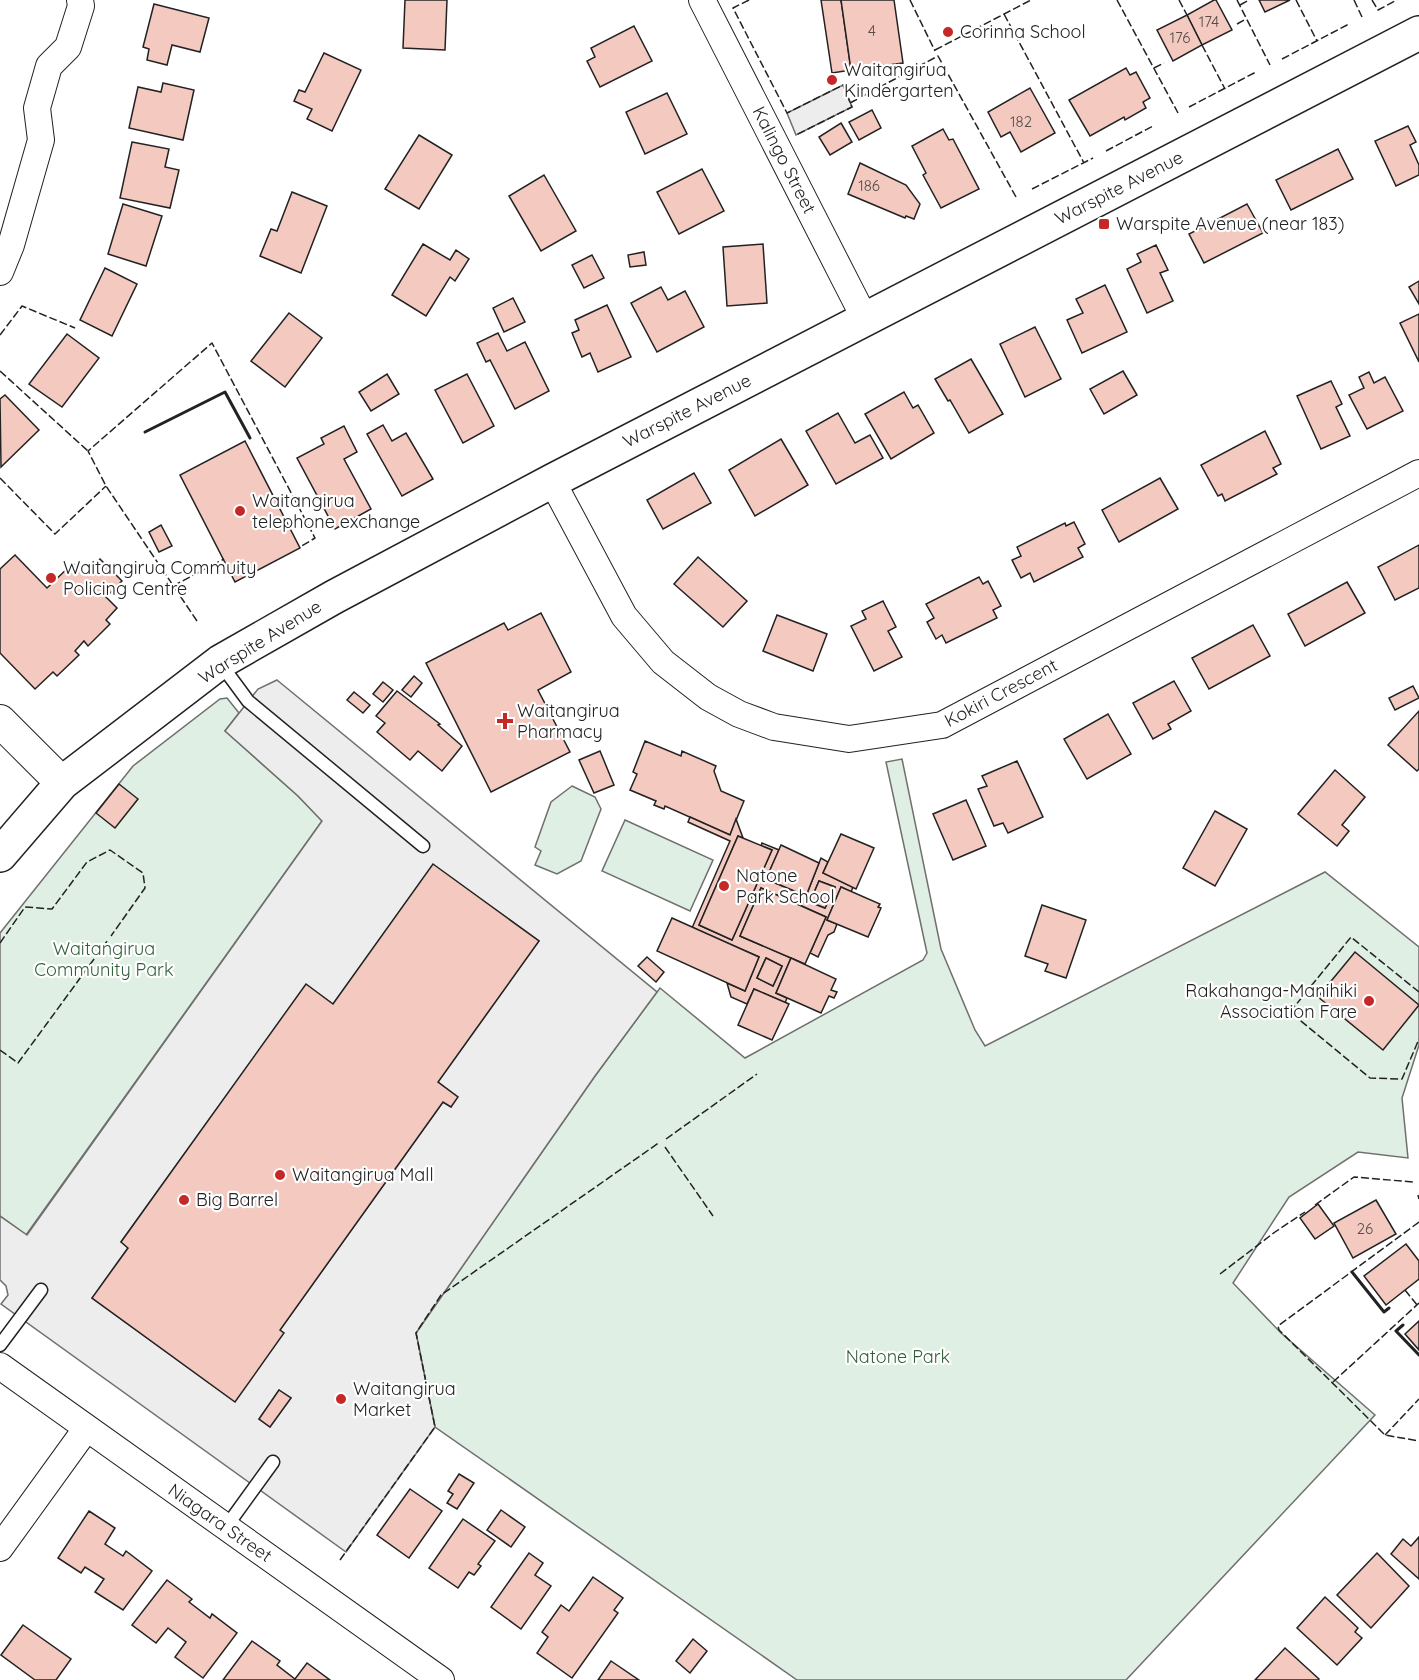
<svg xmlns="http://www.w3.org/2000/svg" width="1419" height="1680" viewBox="0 0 1419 1680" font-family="Quicksand,sans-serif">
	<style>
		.green { fill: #e0efe3; stroke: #6f6f6f; stroke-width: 1.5 }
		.parking { fill: #ededed; stroke: #6f6f6f; stroke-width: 1.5; fill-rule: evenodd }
		.building { fill: #f3c9c0; stroke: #222; stroke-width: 1.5; fill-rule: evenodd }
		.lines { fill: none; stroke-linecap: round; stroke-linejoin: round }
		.service-casing { stroke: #222; stroke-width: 15 }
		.minor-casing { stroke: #222; stroke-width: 28 }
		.tertiary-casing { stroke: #222; stroke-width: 34 }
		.secondary-casing { stroke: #222; stroke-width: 36 }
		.service { stroke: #fff; stroke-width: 12 }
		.minor { stroke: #fff; stroke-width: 26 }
		.tertiary { stroke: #fff; stroke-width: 32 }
		.secondary { stroke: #fff; stroke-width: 33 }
		.fence { stroke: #222; stroke-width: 1.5; stroke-dasharray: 8 3; stroke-linecap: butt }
		.wall { stroke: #222; stroke-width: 3 }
		.poi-dot { fill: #c62828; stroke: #fff; stroke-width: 2 }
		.labels { text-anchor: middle; stroke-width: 4.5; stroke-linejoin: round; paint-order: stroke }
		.number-label { font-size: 15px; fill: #564c4a }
		.poi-label { font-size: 18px; fill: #222; stroke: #fff; text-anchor: start }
		.street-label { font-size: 18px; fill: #222; stroke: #fff }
		.park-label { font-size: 18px; fill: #2f5e38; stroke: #fff }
	</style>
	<rect width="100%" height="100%" fill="#fff"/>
	<g class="green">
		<path d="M227,698L239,713L225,731L298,796L322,821L26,1235L0,1216V933L133,766L220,699Z"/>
		<path d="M902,759L941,949L975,1030L985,1046L1325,872L1419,947V1045L1402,1098L1408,1158L1358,1152L1289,1197L1233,1283L1281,1333L1375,1415L1126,1680H797L435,1427L416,1333L595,1076L660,988L745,1058L923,960L927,953L886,762Z"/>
		<path d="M572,786L595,797L601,809L581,861L557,874L535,865L541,851L535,847L551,802Z"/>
		<path d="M625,820L713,860L690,911L602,871Z"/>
	</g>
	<g class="parking">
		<path d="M843,85L852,107L796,135L787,113Z"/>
		<path d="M277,680L657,992L595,1076L416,1333L435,1427L346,1552L1,1304L8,1295L6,1286L0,1280V1216L27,1235L322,821L298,796L225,731L258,689ZM433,865L539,941L438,1082L457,1097L451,1107L443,1102L280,1330L234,1401L92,1298L128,1248L121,1242L306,985L333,1004ZM279,1390L291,1398L270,1427L259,1419Z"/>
	</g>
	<g class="building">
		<path d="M405,0H447L445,50L403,48Z"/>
		<path d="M821,0H841L851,70L832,73Z"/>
		<path d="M841,0H894L903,63L851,70Z"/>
		<path d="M1214,0H1216L1232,30L1202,45L1187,15Z"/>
		<path d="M1259,0H1290L1265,12Z"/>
		<path d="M154,4L209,18L200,52L172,45L167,65L147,60L149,49L143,47Z"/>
		<path d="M1187,15L1202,45L1173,61L1157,30Z"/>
		<path d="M634,26L652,61L600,87L587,61L595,57L591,48Z"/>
		<path d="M324,53L361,70L332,131L307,119L312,109L294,101L299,90L305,92Z"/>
		<path d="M1126,68L1130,75L1136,72L1150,98L1143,102L1146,108L1125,120L1124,117L1090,136L1069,100Z"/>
		<path d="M163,83L194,90L183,140L129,128L138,87L161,92Z"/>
		<path d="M1030,88L1055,133L1021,152L1010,132L1001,137L988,112Z"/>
		<path d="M667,93L687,134L645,154L626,112Z"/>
		<path d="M872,110L881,128L859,140L849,122Z"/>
		<path d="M841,123L852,142L830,155L819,137Z"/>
		<path d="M1408,126L1416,142L1410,145L1419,165V175L1396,186L1375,141Z"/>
		<path d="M943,129L949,140L953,139L979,189L941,208L923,175L926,173L912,146Z"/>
		<path d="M419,135L452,155L419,209L385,189Z"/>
		<path d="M132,142L169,149L165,167L179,170L170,208L120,198Z"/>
		<path d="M1338,149L1353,179L1291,210L1276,180Z"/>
		<path d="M860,163L906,185L920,204L914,219L906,216L905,218L848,194Z"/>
		<path d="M702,169L724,211L679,234L657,192Z"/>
		<path d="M544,175L576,231L541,251L509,196Z"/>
		<path d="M292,192L327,206L301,273L260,256L271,229L277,231Z"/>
		<path d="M123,204L162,216L146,266L108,254Z"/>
		<path d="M1247,204L1263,233L1204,263L1189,234Z"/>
		<path d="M423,244L450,260L456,250L469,259L455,281L450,277L426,316L392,295Z"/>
		<path d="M763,244L767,303L727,306L723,247Z"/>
		<path d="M1156,245L1168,270L1160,273L1173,301L1147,313L1127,269L1141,262L1137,254Z"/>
		<path d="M644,252L646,265L630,267L628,255Z"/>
		<path d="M592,255L604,278L584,288L572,265Z"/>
		<path d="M105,268L137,284L112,336L80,320Z"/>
		<path d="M1419,281V304L1409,287Z"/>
		<path d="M1105,285L1127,332L1082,353L1067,320L1083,313L1076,299Z"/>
		<path d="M661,287L668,300L685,291L704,327L657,352L631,303Z"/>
		<path d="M513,298L525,322L504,332L493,308Z"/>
		<path d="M607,305L631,357L598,372L590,353L582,357L572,333L579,330L575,320Z"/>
		<path d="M289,313L322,338L285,387L251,361Z"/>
		<path d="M1419,314V362L1400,323Z"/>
		<path d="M1035,327L1061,379L1025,397L1000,344Z"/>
		<path d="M498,333L507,351L525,342L549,391L515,409L490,360L486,362L477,343Z"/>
		<path d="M67,334L99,358L62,407L29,384Z"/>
		<path d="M971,359L1003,414L969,433L950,400L948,401L935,379Z"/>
		<path d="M1123,371L1137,395L1104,414L1090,389Z"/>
		<path d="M1369,372L1374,383L1385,377L1403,411L1367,429L1349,395L1364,388L1359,377Z"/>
		<path d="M387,374L399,394L371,411L359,392Z"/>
		<path d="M467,374L494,426L463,443L435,390Z"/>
		<path d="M1331,381L1342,404L1336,407L1350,436L1321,449L1297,396Z"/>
		<path d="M904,392L913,408L918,405L934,433L891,459L865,414Z"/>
		<path d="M5,395L39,430L1,467L0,399Z"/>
		<path d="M838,413L855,443L870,435L883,458L836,484L806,431Z"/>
		<path d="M383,425L392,441L406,433L433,479L402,496L367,434Z"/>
		<path d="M344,426L357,452L344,459L371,509L335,529L297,458L324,444L321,438Z"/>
		<path d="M1265,431L1281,464L1273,468L1277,474L1225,501L1222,494L1218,496L1201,465Z"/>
		<path d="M781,439L808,485L755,516L729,470Z"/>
		<path d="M245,441L300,548L235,582L180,475Z"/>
		<path d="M694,473L711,503L663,529L647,500Z"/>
		<path d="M1160,478L1178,509L1119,542L1102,510Z"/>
		<path d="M1074,522L1085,544L1078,548L1083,557L1034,582L1030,573L1021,578L1012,560L1021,556L1017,547L1065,523L1066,526Z"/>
		<path d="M161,525L172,546L159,552L149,532Z"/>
		<path d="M1419,545V588L1395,600L1378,567Z"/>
		<path d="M15,555L47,588L73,563L84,575L100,559L122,581L106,597L117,608L106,620L110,624L88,646L84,641L75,651L79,655L57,676L53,672L35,689L0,653V569Z"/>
		<path d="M698,557L747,601L723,627L674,584Z"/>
		<path d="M979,577L983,584L988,581L1001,606L993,610L997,618L946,643L942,635L936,639L927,622L934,618L926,604Z"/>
		<path d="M1347,582L1365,613L1305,646L1288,614Z"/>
		<path d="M883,601L896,627L888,631L902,657L874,671L851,626L866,619L862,611Z"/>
		<path d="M541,613L571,672L538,690L570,752L491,792L426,663L504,623L508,630Z"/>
		<path d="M777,615L827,634L813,671L763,651Z"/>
		<path d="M1253,625L1270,656L1209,689L1192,658Z"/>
		<path d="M414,676L422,683L411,697L402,690Z"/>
		<path d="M1174,681L1191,711L1168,724L1171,729L1153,739L1133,703Z"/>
		<path d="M383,682L393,690L383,702L373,694Z"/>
		<path d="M1413,686L1419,698L1395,710L1389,698Z"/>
		<path d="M397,691L440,724L438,725L462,746L442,771L418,751L410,760L377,732L385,723L376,716Z"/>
		<path d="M354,692L370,705L363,713L347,700Z"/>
		<path d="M1419,711V769L1417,771L1388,745Z"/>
		<path d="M1108,714L1131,754L1087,779L1064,739Z"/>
		<path d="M645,741L681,756L682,751L716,766L714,771L721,791L744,801L730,835L665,806L664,809L654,805L656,801L630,790L637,774L633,772Z"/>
		<path d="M600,751L614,785L594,793L579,760Z"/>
		<path d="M1017,761L1043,817L1008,833L1003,823L994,826L978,789L987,786L982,776Z"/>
		<path d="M1335,770L1365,797L1342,825L1349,831L1337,846L1298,814Z"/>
		<path d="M119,784L138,799L115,828L96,813Z"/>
		<path d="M966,800L986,846L953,860L933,814Z"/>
		<path d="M1215,811L1247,829L1215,886L1183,868Z"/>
		<path d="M690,817L730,835L736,819L743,838L738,836L699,925L732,940L772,850L761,846L762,843L779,850L766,879L806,896L821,858L828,862L823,873L853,887L851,892L841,887L827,920L837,924L834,932L828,935L818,957L810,953L826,917L761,888L740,936L791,958L776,993L787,998L785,1003L754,989L747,1004L731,997L727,983L745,991L759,957L692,928L730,841L688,822ZM819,881L835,887L825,908L810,902ZM766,958L782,966L773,986L757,978Z"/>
		<path d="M841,834L874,848L856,889L823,873Z"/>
		<path d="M738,836L772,850L732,940L699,925Z"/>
		<path d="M781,845L819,863L806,896L766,879Z"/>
		<path d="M433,864L539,941L438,1082L458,1097L451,1107L443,1102L280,1330L284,1333L235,1402L92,1298L128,1248L121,1242L306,984L333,1004Z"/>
		<path d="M819,881L835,887L825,908L810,902Z"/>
		<path d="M841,887L880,904L878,907L881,908L868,937L827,920Z"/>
		<path d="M761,888L826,917L805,964L740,936Z"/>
		<path d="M1042,905L1086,920L1066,978L1045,971L1048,964L1025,956Z"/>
		<path d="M672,918L759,957L745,991L657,951Z"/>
		<path d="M1355,952L1419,1005L1383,1050L1318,997Z"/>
		<path d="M647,957L664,972L656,982L638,966Z"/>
		<path d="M766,958L782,966L773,986L757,978Z"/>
		<path d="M791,958L836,979L831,990L837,992L834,998L829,996L821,1013L776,993Z"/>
		<path d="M754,989L789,1004L772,1040L738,1025Z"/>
		<path d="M1376,1200L1396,1234L1353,1258L1334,1223Z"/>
		<path d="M1318,1204L1334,1226L1315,1239L1300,1218Z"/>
		<path d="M1406,1244L1419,1261V1279L1386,1305L1364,1276Z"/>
		<path d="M1419,1321V1350L1405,1334Z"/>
		<path d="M279,1390L291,1398L270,1427L259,1419Z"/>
		<path d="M459,1474L474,1483L457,1509L447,1503L453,1494L448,1491Z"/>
		<path d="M410,1489L442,1511L409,1558L377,1535Z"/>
		<path d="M501,1510L525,1527L511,1547L487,1530Z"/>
		<path d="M89,1511L115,1528L105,1544L123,1556L126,1551L152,1571L123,1610L95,1592L104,1579L85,1567L81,1573L58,1558Z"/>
		<path d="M463,1519L495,1541L478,1564L481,1566L474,1575L469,1572L458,1588L429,1568Z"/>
		<path d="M1419,1537V1579L1391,1554L1403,1539L1411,1546Z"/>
		<path d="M529,1553L543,1563L535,1575L551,1586L521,1629L491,1607Z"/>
		<path d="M1377,1553L1409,1586L1371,1628L1337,1595Z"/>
		<path d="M593,1577L623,1598L614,1610L618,1613L572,1678L537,1653L548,1637L542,1632L561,1605L569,1611Z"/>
		<path d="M167,1580L192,1599L189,1602L210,1618L212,1614L237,1633L203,1678L175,1657L186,1642L168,1628L156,1643L132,1625Z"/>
		<path d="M1325,1597L1358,1628L1355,1632L1362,1638L1337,1665L1297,1628Z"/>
		<path d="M23,1625L71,1659L56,1680H35L1,1655Z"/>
		<path d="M693,1639L707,1651L690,1673L676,1661Z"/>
		<path d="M252,1641L280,1661L277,1665L295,1679L307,1663L330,1680H223Z"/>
		<path d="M1285,1648L1319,1679L1318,1680H1255Z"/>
		<path d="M611,1661L639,1680H598Z"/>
	</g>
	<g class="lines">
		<g class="service-casing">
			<g id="service">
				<path d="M220,663L248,701L423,846"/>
				<path d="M0,1345L41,1290"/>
				<path d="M226,1527L273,1462"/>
			</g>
		</g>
		<g class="minor-casing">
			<g id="minor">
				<path d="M702,0L865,319"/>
				<path d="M0,272L11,245L41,140L37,108L49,66L68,47L81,6L80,0"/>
				<path d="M552,481L624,616L663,662L708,697L739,714L774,727L849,739L942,725L1419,473"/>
				<path d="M0,1366L441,1680"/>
				<path d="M0,1548L86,1429"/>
			</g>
		</g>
		<g class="tertiary-casing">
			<path id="tertiary" d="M0,721L62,783"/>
		</g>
		<g class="secondary-casing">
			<path id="secondary" d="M0,855L62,783L220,662L334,597L552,481L1419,33"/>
		</g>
		<use href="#service" class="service"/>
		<use href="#minor" class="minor"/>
		<use href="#tertiary" class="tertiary"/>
		<use href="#secondary" class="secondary"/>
		<g class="fence">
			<path d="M749,0L733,8L787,113L843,85L852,107L796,135"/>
			<path d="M910,0L935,51"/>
			<path d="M1117,0L1178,113"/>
			<path d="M1179,0L1187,15"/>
			<path d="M1237,0L1270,65"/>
			<path d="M1296,0L1317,41"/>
			<path d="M1354,0L1362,17"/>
			<path d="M1372,0L1378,10L1397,0"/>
			<path d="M1240,5L1249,0"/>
			<path d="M1004,14L1084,163"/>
			<path d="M1237,24L1246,19"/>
			<path d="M1202,45L1225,89"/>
			<path d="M935,50L1031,0"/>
			<path d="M1282,59L1349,24"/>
			<path d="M1154,68L1164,63"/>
			<path d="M850,103L938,56L1016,197"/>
			<path d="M1189,107L1256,72"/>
			<path d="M1106,151L1153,126"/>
			<path d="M1032,189L1093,158"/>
			<path d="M0,335L22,306L75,328"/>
			<path d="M0,371L88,451"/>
			<path d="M0,478L55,534L106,486"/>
			<path d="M173,586L224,559"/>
			<path d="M197,621L106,486L88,451L212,343L315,538L300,547"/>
			<path d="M0,943L25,907L52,909L87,862L110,850L143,873L145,888L111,936"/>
			<path d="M1419,992L1351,937L1290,1012L1370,1078L1402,1079L1419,1039"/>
			<path d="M0,1050L18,1063L108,940"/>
			<path d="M666,1139L757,1074"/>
			<path d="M665,1147L713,1216"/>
			<path d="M1418,1195L1419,1199"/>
			<path d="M1315,1205L1354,1177L1413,1182"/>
			<path d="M1419,1222L1278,1326L1279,1330L1385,1435L1419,1441"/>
			<path d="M1220,1274L1275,1232L1305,1212"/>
			<path d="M1405,1290L1417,1305"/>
			<path d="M1333,1382L1419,1303"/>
			<path d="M1385,1435L1419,1399"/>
			<path d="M340,1560L435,1427L416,1333L441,1295L660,1142"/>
		</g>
		<g class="wall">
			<path d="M145,432L225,392L250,438"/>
			<path d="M1352,1272L1384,1312L1389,1308"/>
			<path d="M1403,1325L1396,1331L1419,1355"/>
		</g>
	</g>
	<g class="poi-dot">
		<circle cx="948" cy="32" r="6"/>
		<circle cx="832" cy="80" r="6"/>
		<rect x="1098" y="218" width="12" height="12" rx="3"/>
		<circle cx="240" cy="511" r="6"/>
		<circle cx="51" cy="578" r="6"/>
		<path d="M502 712h6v6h6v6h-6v6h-6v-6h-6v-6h6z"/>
		<circle cx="724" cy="886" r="6"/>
		<circle cx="1369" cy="1001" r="6"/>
		<circle cx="280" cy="1175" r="6"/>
		<circle cx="184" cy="1200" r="6"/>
		<circle cx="341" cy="1399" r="6"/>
	</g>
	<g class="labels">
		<g class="number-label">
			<text x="1209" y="27">174</text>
			<text x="872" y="36">4</text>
			<text x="1180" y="43">176</text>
			<text x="1021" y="127">182</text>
			<text x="869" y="191">186</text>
			<text x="1365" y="1234">26</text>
		</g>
		<g class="poi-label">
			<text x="960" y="38">Corinna School</text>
			<text x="844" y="76">Waitangirua<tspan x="844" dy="21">Kindergarten</tspan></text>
			<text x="1116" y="230">Warspite Avenue (near 183)</text>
			<text x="252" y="507">Waitangirua<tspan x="252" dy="21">telephone exchange</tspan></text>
			<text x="63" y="574">Waitangirua Commuity<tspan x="63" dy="21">Policing Centre</tspan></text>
			<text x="517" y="717">Waitangirua<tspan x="517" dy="21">Pharmacy</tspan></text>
			<text x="736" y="882">Natone<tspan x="736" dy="21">Park School</tspan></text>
			<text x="1357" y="997" text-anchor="end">Rakahanga-Manihiki<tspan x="1357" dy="21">Association Fare</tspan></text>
			<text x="292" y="1181">Waitangirua Mall</text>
			<text x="196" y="1206">Big Barrel</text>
			<text x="353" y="1395">Waitangirua<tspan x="353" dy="21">Market</tspan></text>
		</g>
		<g class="street-label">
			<text transform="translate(784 160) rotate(63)" y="6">Kalingo Street</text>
			<text transform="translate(1119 188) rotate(-27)" y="6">Warspite Avenue</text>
			<text transform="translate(687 411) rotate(-27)" y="6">Warspite Avenue</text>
			<text transform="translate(260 642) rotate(-32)" y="6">Warspite Avenue</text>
			<text transform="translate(1001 693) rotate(-28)" y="6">Kokiri Crescent</text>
			<text transform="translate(220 1523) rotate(35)" y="6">Niagara Street</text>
		</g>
		<g class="park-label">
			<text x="104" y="955">Waitangirua<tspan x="104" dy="21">Community Park</tspan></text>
			<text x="898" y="1363">Natone Park</text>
		</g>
	</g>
</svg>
